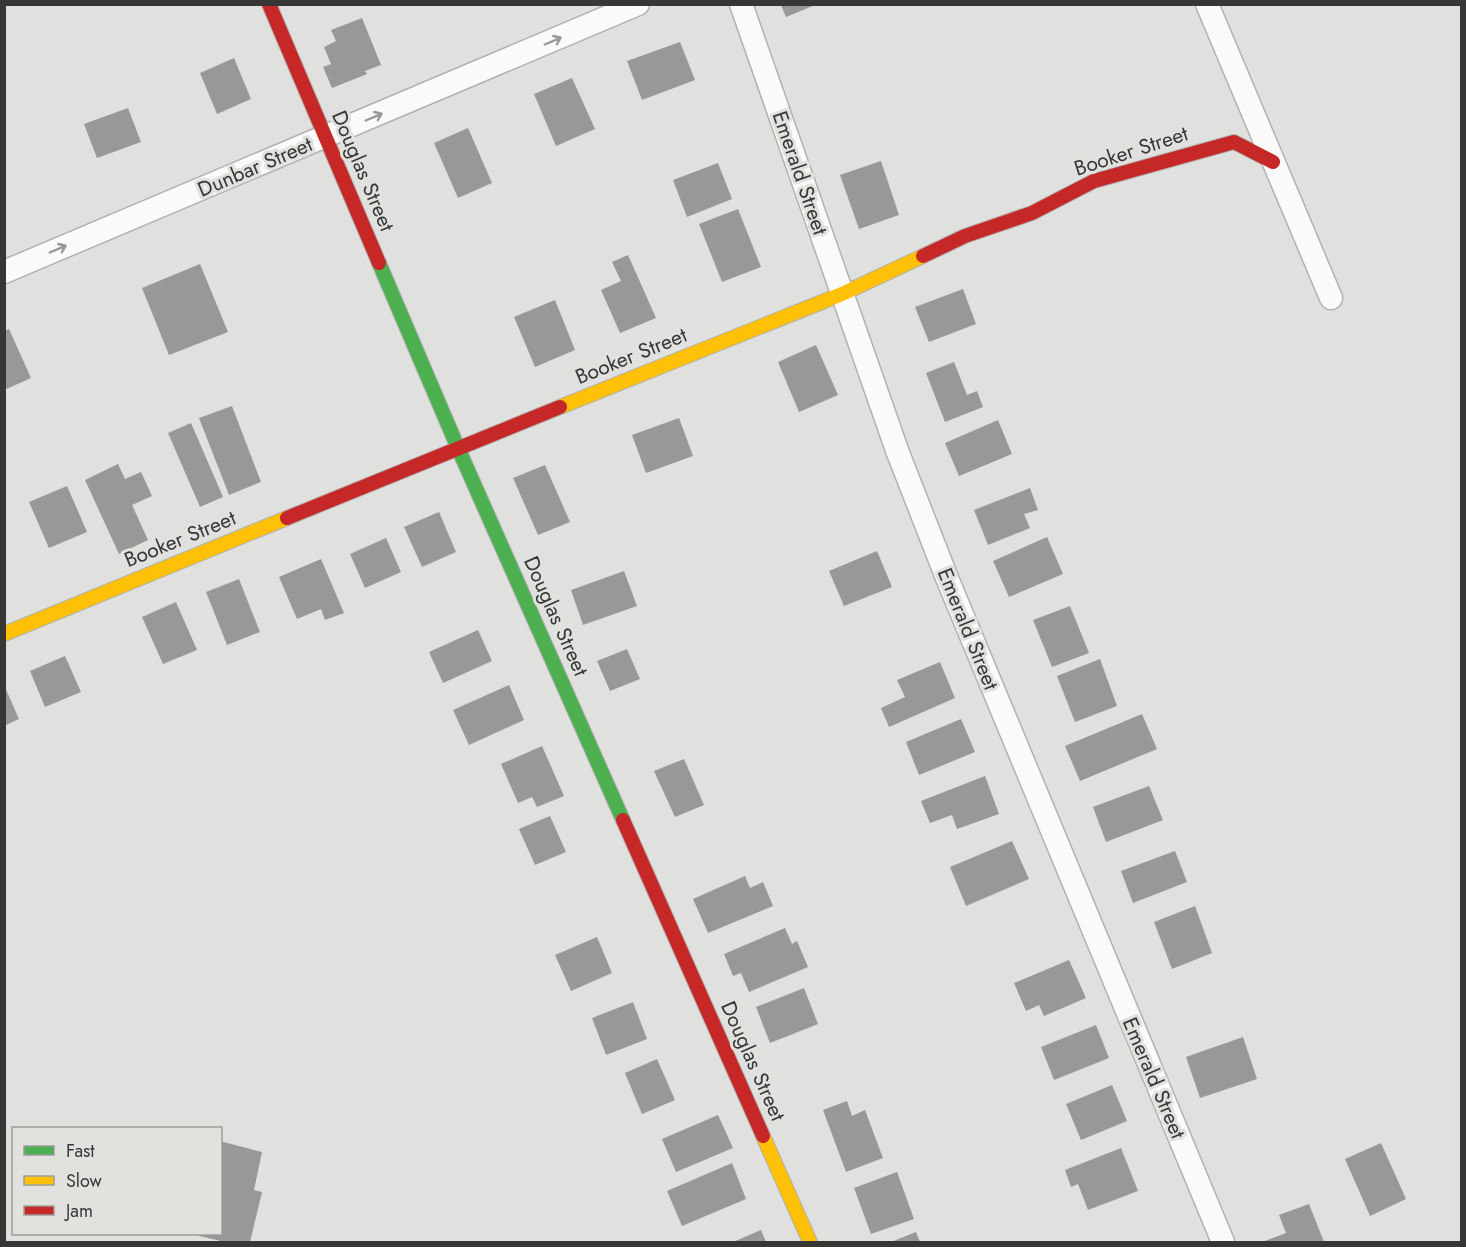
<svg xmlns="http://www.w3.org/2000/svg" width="1466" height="1247" viewBox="0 0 1466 1247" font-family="Jost,sans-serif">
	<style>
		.building { fill: #979898 }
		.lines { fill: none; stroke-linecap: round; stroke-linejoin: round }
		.street-casing { stroke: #b1b1b0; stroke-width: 25 }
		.fast-casing { stroke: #b1b1b0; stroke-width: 16 }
		.slow-casing { stroke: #b1b1b0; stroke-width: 16 }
		.jam-casing { stroke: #b1b1b0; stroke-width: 16 }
		.street { stroke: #fafafa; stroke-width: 22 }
		.fast { stroke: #4caf50; stroke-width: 14 }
		.slow { stroke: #ffc107; stroke-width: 14 }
		.jam { stroke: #c62828; stroke-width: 14 }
		.oneway { stroke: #989898 }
		.labels { text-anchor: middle; stroke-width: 6; stroke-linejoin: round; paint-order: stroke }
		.street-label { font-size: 21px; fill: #373736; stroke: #e1e1de }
	</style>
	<rect width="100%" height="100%" fill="#e0e0df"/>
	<g class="building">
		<path d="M781,5H815L786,17Z"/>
		<path d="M362,18L381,65L365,71L367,74L332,88L323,67L331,64L324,47L336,41L331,30Z"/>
		<path d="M680,42L695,80L642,100L627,61Z"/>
		<path d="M234,58L251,99L217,114L200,73Z"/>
		<path d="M572,78L595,129L556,146L534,94Z"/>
		<path d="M128,108L141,142L97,158L84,124Z"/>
		<path d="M468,128L492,183L458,198L434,143Z"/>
		<path d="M881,161L899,215L859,229L840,175Z"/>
		<path d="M718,163L732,199L687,217L673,180Z"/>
		<path d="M738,209L761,267L722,282L699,224Z"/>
		<path d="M628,255L656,318L620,333L601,290L621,281L612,262Z"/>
		<path d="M200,264L228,332L169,355L142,288Z"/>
		<path d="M963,289L976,324L929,342L915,307Z"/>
		<path d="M555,300L575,350L535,367L514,317Z"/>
		<path d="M9,329L31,378L4,390V331Z"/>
		<path d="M816,345L838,395L799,412L778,362Z"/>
		<path d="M954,362L967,395L977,391L983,407L945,422L926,373Z"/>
		<path d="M232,406L261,482L229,495L199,418Z"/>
		<path d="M679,418L693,456L646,473L632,435Z"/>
		<path d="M998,420L1012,454L959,476L945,443Z"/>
		<path d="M191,423L223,497L200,507L168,433Z"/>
		<path d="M118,464L125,479L141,472L152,496L132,505L148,540L119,554L85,480Z"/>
		<path d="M545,465L570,522L538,535L513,478Z"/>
		<path d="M67,486L87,532L49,548L29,502Z"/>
		<path d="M1030,488L1038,510L1024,514L1030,528L988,545L974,510Z"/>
		<path d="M439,512L456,552L422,567L404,527Z"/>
		<path d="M1047,537L1063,574L1009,597L993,561Z"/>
		<path d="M386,538L401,572L365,588L350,554Z"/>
		<path d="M877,551L892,587L844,606L829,571Z"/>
		<path d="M321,559L344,613L325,620L321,609L297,619L279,577Z"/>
		<path d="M624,571L637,606L583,625L571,590Z"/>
		<path d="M239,579L260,632L227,645L206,592Z"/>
		<path d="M176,602L197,650L163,664L142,617Z"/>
		<path d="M1070,606L1089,653L1052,667L1033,620Z"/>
		<path d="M478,630L492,661L443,683L429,652Z"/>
		<path d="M627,649L640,679L610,691L597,661Z"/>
		<path d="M65,656L81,692L45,707L30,671Z"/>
		<path d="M1100,659L1117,706L1075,722L1057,676Z"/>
		<path d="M940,662L955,698L889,727L881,708L905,697L897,680Z"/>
		<path d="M4,685L19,719L4,726Z"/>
		<path d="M509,685L524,720L469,745L453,710Z"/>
		<path d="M1142,714L1157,749L1080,781L1065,746Z"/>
		<path d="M961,719L975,752L919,775L906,742Z"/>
		<path d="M542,746L564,796L537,807L532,797L518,803L501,764Z"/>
		<path d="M684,759L704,805L675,817L654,771Z"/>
		<path d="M985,776L999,814L957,829L952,815L930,823L921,801Z"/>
		<path d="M1149,786L1163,820L1106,842L1093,807Z"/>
		<path d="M550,816L566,852L535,865L519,829Z"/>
		<path d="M1012,841L1029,879L966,906L950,867Z"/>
		<path d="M1175,851L1187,882L1133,903L1121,871Z"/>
		<path d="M745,876L750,888L763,882L773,906L708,933L693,899Z"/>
		<path d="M1195,906L1212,953L1172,969L1154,922Z"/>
		<path d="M785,928L792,944L797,941L808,967L749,992L741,973L733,976L724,954Z"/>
		<path d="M597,937L612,973L571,991L555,955Z"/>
		<path d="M1069,960L1086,998L1044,1016L1039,1005L1026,1011L1014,983Z"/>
		<path d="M804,988L818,1024L770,1043L756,1007Z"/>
		<path d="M633,1002L647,1039L606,1055L592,1018Z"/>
		<path d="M1096,1025L1109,1058L1054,1080L1041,1047Z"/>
		<path d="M1243,1037L1257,1079L1200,1098L1186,1057Z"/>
		<path d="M657,1059L675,1100L642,1114L625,1073Z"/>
		<path d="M1112,1085L1127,1121L1081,1140L1066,1104Z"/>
		<path d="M847,1101L852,1116L865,1110L883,1158L846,1172L823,1110Z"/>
		<path d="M718,1115L733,1148L676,1172L662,1139Z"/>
		<path d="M220,1141L262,1152L254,1190L262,1192L250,1242H225L191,1234H220Z"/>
		<path d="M1381,1143L1406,1199L1370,1216L1345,1159Z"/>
		<path d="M1121,1148L1138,1191L1088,1210L1078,1184L1071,1187L1065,1170Z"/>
		<path d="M732,1163L746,1199L682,1226L667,1191Z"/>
		<path d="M897,1172L914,1219L871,1234L854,1188Z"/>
		<path d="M1309,1204L1324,1242H1262L1286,1233L1279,1215Z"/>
		<path d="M761,1230L766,1242H733Z"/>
		<path d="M916,1232L920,1242H891Z"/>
	</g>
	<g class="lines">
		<g class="street-casing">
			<g id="street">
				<path d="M741,4L898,453L947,578L1223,1242"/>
				<path d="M1207,4L1331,298"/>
				<path d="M4,272L638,4"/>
			</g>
		</g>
		<g class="fast-casing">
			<path id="fast" d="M379,263L458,448L623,820"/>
		</g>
		<g class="slow-casing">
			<g id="slow">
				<path d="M560,407L842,294L923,256"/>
				<path d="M4,634L287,518"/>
				<path d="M763,1136L810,1242"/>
			</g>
		</g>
		<g class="jam-casing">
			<g id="jam">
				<path d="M269,4L379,263"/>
				<path d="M923,256L965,236L1032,213L1094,181L1234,142L1273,162"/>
				<path d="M287,518L560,407"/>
				<path d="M623,820L763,1136"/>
			</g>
		</g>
		<use href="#street" class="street"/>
		<use href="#fast" class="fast"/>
		<use href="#slow" class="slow"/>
		<use href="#jam" class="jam"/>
	</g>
	<defs><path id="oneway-shaft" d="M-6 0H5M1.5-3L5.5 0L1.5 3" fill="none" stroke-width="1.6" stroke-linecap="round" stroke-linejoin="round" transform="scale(1.5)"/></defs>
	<g class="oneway">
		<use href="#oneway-shaft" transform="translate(553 41) rotate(-23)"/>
		<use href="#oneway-shaft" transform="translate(374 117) rotate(-23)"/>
		<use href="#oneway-shaft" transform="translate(58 249) rotate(-23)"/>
	</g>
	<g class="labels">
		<g class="street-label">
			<text transform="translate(1131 151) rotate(-18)" y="7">Booker Street</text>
			<text transform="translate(255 167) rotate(-23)" y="7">Dunbar Street</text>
			<text transform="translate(363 171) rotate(67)" y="7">Douglas Street</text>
			<text transform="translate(800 173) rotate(71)" y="7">Emerald Street</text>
			<text transform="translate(631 356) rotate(-22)" y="7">Booker Street</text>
			<text transform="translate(180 539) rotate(-22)" y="7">Booker Street</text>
			<text transform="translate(556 616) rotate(66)" y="7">Douglas Street</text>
			<text transform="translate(968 629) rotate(68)" y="7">Emerald Street</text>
			<text transform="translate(753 1061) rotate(66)" y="7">Douglas Street</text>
			<text transform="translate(1154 1078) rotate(67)" y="7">Emerald Street</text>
		</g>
	</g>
	<rect width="1466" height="1247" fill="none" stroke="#373736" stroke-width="12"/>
	<rect x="12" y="1127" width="210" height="108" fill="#e1e1de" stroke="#9d9d9b" stroke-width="1.5"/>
	<rect x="24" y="1146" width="30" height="9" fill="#4caf50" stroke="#9d9d9b" stroke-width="1.5"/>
	<text x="66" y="1157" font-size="18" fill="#373736">Fast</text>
	<rect x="24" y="1176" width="30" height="9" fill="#ffc107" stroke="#9d9d9b" stroke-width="1.5"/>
	<text x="66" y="1187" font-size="18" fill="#373736">Slow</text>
	<rect x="24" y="1206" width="30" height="9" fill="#c62828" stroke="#9d9d9b" stroke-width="1.5"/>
	<text x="66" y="1217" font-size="18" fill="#373736">Jam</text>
</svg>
